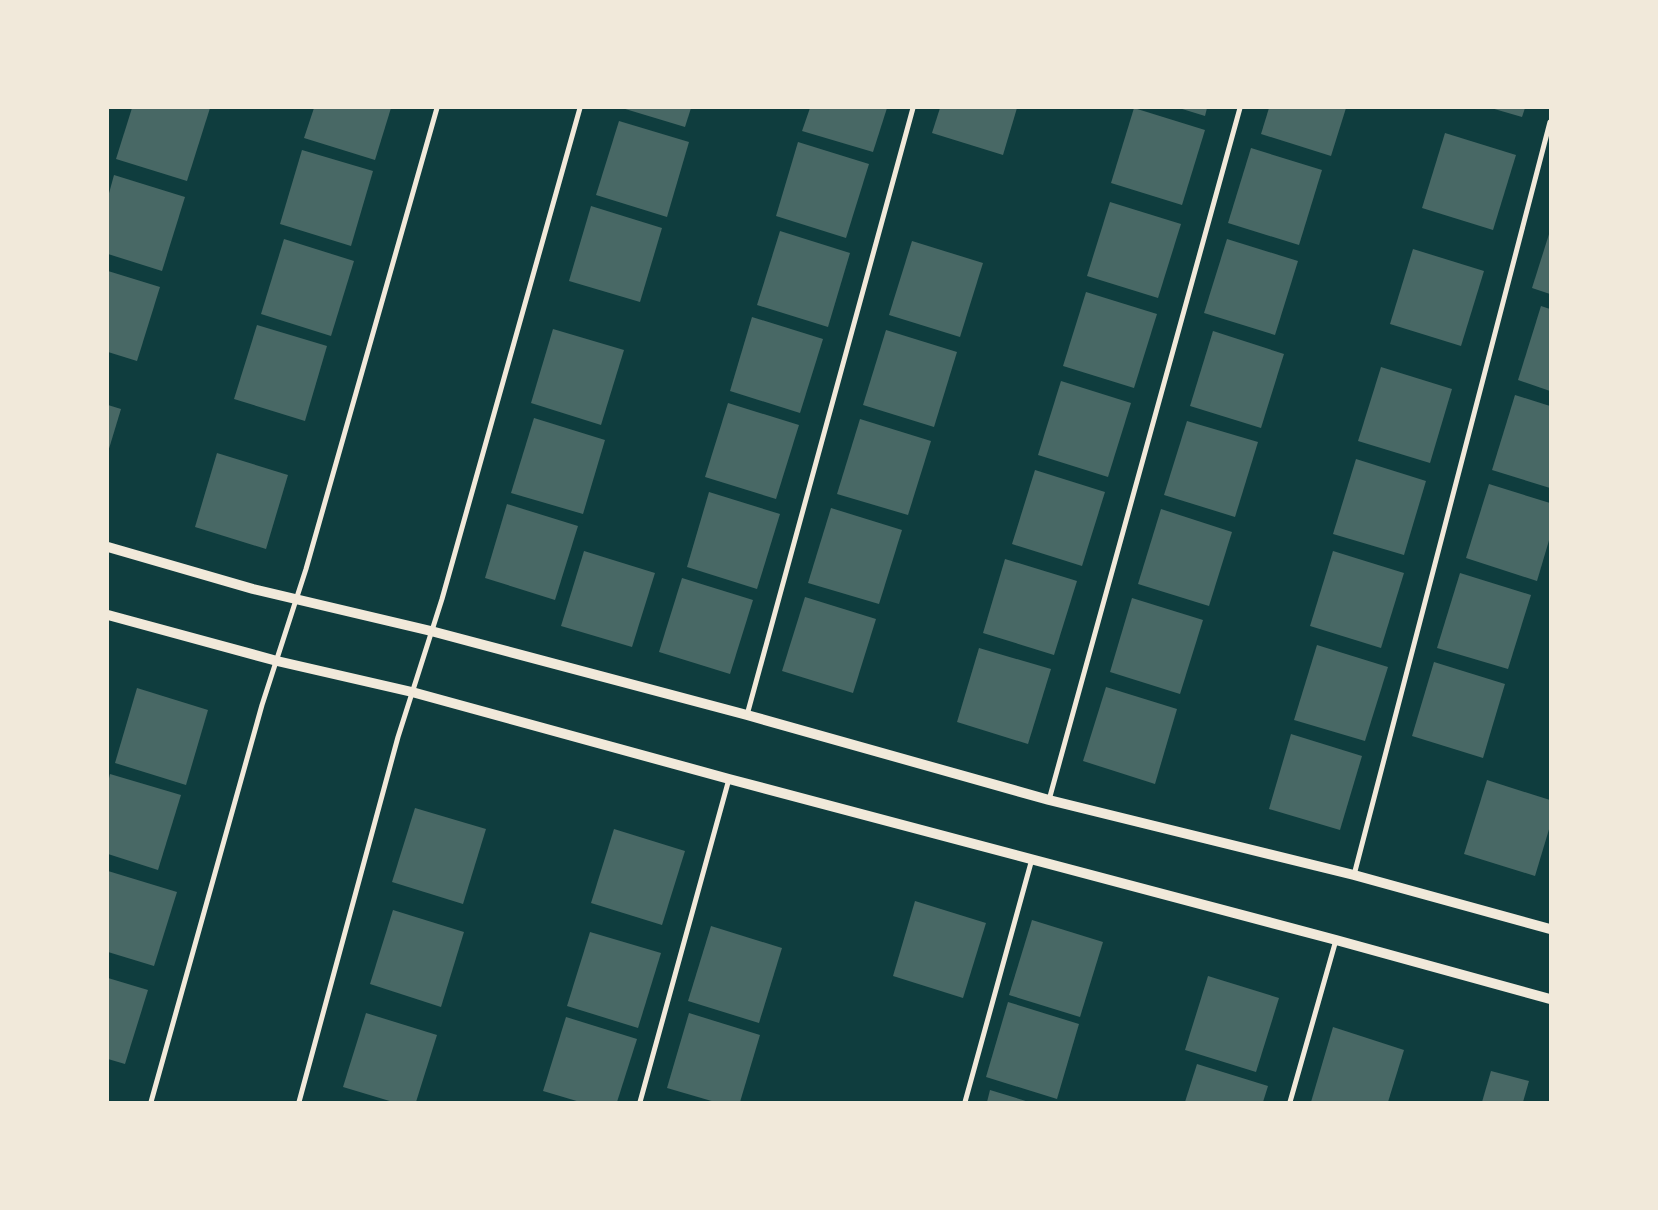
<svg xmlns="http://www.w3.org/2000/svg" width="1658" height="1210" viewBox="0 0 1658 1210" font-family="Inter,sans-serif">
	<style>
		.building { fill: #486865 }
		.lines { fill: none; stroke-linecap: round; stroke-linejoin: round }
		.minor { stroke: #f1e9da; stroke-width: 5 }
		.secondary { stroke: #f1e9da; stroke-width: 10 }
	</style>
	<rect width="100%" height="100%" fill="#0f3d3e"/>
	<g class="building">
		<path d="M132,108H210L187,181L116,159Z"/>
		<path d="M314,108H391L375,160L304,138Z"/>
		<path d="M622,108H691L685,127Z"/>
		<path d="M810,108H887L873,152L802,131Z"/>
		<path d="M940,108H1017L1003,155L932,133Z"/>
		<path d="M1134,108L1205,130L1182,205L1111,183Z"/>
		<path d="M1179,108H1207L1205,116Z"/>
		<path d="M1269,108H1346L1331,156L1261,134Z"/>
		<path d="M1491,108H1525L1522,117Z"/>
		<path d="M619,121L689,142L667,217L596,195Z"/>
		<path d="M1445,133L1516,155L1493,230L1422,208Z"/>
		<path d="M798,142L869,164L846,238L776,216Z"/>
		<path d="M1251,148L1322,170L1299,245L1228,223Z"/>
		<path d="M302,150L373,171L351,246L280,224Z"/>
		<path d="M114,175L185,197L162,271L108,254V197Z"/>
		<path d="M1110,202L1181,224L1158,298L1087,276Z"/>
		<path d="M591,206L662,228L640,302L569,281Z"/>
		<path d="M780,231L850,253L828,327L757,305Z"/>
		<path d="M1550,231V294L1532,288Z"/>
		<path d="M284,239L354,261L331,336L261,314Z"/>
		<path d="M1227,239L1298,261L1275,335L1204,313Z"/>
		<path d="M912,241L983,263L960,337L889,315Z"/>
		<path d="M1413,249L1484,271L1461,346L1390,324Z"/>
		<path d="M108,271L160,287L137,361L108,352Z"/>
		<path d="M1086,292L1157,314L1134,388L1063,366Z"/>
		<path d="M1541,306L1550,309V391L1518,380Z"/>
		<path d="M752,317L823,339L800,413L730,391Z"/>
		<path d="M257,325L327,346L305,421L234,399Z"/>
		<path d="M553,329L624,350L601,425L531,403Z"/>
		<path d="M886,330L957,352L934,427L863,405Z"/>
		<path d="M1213,331L1284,354L1261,428L1190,406Z"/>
		<path d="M1381,367L1452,389L1430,463L1358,441Z"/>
		<path d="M1061,381L1131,403L1108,477L1038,455Z"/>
		<path d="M1515,395L1550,406V488L1492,470Z"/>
		<path d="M728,403L799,425L776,499L705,477Z"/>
		<path d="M108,405L121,409L108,452Z"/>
		<path d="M534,418L605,440L583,514L511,493Z"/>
		<path d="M860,419L931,441L908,515L837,494Z"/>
		<path d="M1187,421L1258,442L1235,517L1164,495Z"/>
		<path d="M217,453L288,475L266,549L195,527Z"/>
		<path d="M1356,459L1426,481L1404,555L1333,534Z"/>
		<path d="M1035,470L1105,492L1082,566L1012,544Z"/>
		<path d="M1489,484L1550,503V537L1537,581L1466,558Z"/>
		<path d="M709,492L780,514L757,589L687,567Z"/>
		<path d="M507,504L578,526L555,600L485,578Z"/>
		<path d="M831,508L902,530L879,604L808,583Z"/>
		<path d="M1161,509L1232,532L1209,606L1138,584Z"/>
		<path d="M584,551L655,573L632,647L561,626Z"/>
		<path d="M1333,551L1404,573L1381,648L1310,626Z"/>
		<path d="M1005,559L1077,581L1054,655L983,633Z"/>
		<path d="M1460,573L1531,595L1508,669L1437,648Z"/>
		<path d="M682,578L753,600L730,674L659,652Z"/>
		<path d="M805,597L876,619L853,693L782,671Z"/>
		<path d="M1132,598L1203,620L1180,694L1110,672Z"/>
		<path d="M1317,645L1388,667L1365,741L1294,720Z"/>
		<path d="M979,648L1051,669L1028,744L957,722Z"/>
		<path d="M1434,662L1505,684L1483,758L1412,736Z"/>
		<path d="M1106,687L1177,709L1155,784L1083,761Z"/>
		<path d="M137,688L208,710L186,785L115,763Z"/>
		<path d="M1291,734L1362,756L1340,830L1269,809Z"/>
		<path d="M110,774L181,795L158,870L108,854V783Z"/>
		<path d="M1487,780L1550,800V826L1535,876L1464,854Z"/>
		<path d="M415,808L486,829L463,904L392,882Z"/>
		<path d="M614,829L685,851L662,925L591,903Z"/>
		<path d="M108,871L177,892L154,966L108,952Z"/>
		<path d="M915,901L986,923L963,998L893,976Z"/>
		<path d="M393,910L464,932L441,1007L370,984Z"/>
		<path d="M1032,920L1103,942L1080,1017L1009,995Z"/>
		<path d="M711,926L782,948L759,1023L688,1001Z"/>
		<path d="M590,932L661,953L638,1028L567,1006Z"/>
		<path d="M1208,976L1279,998L1256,1072L1185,1050Z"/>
		<path d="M108,978L148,990L125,1064L108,1059Z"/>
		<path d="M1008,1002L1079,1024L1057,1099L986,1077Z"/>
		<path d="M366,1013L437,1035L416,1102H393L343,1087Z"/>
		<path d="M689,1013L760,1035L740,1102H715L667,1088Z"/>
		<path d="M566,1017L637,1039L617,1102H580L543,1091Z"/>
		<path d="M1333,1027L1404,1050L1388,1102H1311Z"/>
		<path d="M1197,1064L1268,1086L1263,1102H1185Z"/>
		<path d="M1491,1071L1529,1081L1523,1102H1482Z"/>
		<path d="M990,1090L1029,1102H987Z"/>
	</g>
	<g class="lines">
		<g class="minor">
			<path d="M747,715L913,108"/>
			<path d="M1049,800L1240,108"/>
			<path d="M1354,875L1550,122"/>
			<path d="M151,1102L262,705L306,569L437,108"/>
			<path d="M299,1102L398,737L442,599L580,108"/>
			<path d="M640,1102L729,779"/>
			<path d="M965,1102L1032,859"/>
			<path d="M1290,1102L1336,940"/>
		</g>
		<g class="secondary">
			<path d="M108,547L253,589L431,631L747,715L1049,800L1354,875L1550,929"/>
			<path d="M108,615L277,661L412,692L729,779L1336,940L1550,999"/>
		</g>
	</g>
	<rect width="1658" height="1210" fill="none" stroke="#f1e9da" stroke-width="218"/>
</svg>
